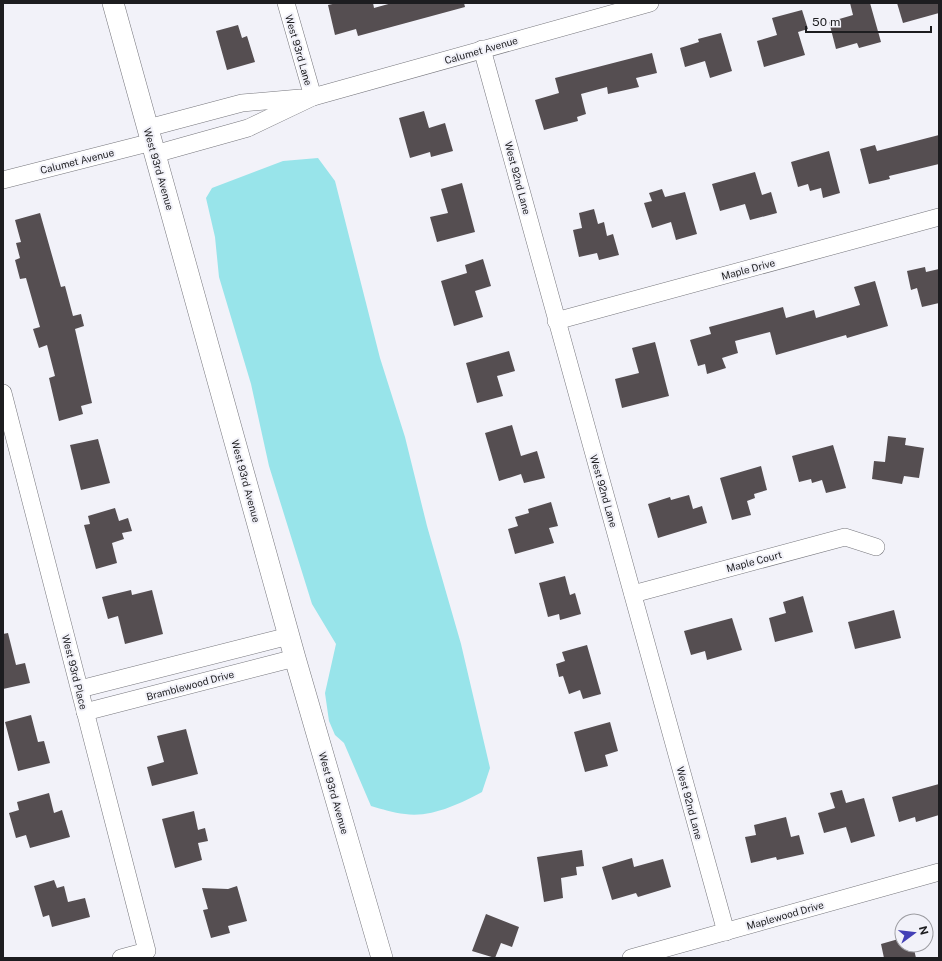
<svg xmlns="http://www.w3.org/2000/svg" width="942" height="961" viewBox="0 0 942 961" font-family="'Public Sans',sans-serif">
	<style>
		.water { fill: #98e4ea }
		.building { fill: #554e51 }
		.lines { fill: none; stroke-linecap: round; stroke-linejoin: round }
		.minor-casing { stroke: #77777d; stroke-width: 18 }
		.tertiary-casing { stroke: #77777d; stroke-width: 22 }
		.minor { stroke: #fff; stroke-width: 17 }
		.tertiary { stroke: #fff; stroke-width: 21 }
		.labels { text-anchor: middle; stroke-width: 4; stroke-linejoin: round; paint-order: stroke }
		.street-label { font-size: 10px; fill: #1d1d20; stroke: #f2f2f9 }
	</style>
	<rect width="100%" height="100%" fill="#f2f2f9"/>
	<path class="water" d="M318,158L335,181L380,358L405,437L427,526L461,644L490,768L482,792C460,804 430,818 405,814C393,813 382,809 371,806L344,743L335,735L329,721L325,693L336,644L312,604L269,466L251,384L219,277L215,237L206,198L212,188L283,161Z"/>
	<g class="building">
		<path d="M337,3H373L374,8L392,3H464L465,7L358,36L356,29L335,35L328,5Z"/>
		<path d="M850,3H870L881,42L859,48L857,43L836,49L829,22L853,15Z"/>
		<path d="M897,3H939V13L903,23Z"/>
		<path d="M802,10L808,29L798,32L805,55L764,67L757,41L777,35L772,18Z"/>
		<path d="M238,25L242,38L247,36L255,62L227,70L216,31Z"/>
		<path d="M721,33L732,71L710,78L705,61L685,67L680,48L699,42L698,39Z"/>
		<path d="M652,53L657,73L636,78L639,87L608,94L607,87L581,94L586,114L577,117L578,121L544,130L535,100L559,93L555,78Z"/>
		<path d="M424,111L429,128L445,123L453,151L431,157L430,152L410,158L399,118Z"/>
		<path d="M939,135V164L889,176L890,179L869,184L860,149L875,145L877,151Z"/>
		<path d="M829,151L840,193L823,198L821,188L810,191L808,184L798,187L791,162Z"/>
		<path d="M755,172L762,195L771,192L777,213L750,220L745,204L720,211L712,184Z"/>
		<path d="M462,183L475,232L437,242L430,217L448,213L441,189Z"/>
		<path d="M662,189L665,197L685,192L697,234L676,240L671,222L652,228L644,203L652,201L649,193Z"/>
		<path d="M594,209L598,224L604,222L607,236L613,234L619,255L599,260L597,253L579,257L573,230L582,228L579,213Z"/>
		<path d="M40,213L61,287L65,286L73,316L81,314L84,326L75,329L92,403L81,406L83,414L59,421L49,378L55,376L47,345L39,348L33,329L40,327L26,278L20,279L15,260L20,258L16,243L21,242L15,220Z"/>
		<path d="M483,259L491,286L475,291L483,317L454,326L441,281L467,273L465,265Z"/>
		<path d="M925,267L926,272L939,269V303L922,307L917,288L911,290L907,271Z"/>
		<path d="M875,281L888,326L847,338L846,335L776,355L770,332L735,341L738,353L722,358L726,368L707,374L705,364L698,366L690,340L711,334L709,327L783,307L786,318L814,310L816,318L860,305L854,287Z"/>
		<path d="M655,342L669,396L622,408L615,379L639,373L632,348Z"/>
		<path d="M509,351L515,371L497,376L503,396L477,403L466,363Z"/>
		<path d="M512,425L521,456L537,451L545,478L524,483L521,474L499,481L485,433Z"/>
		<path d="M888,436L906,438L905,445L924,448L919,478L904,476L902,484L872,479L874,461L885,462Z"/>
		<path d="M98,439L110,483L81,490L70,445Z"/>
		<path d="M833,445L846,488L826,493L822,480L812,483L811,479L799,482L792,456Z"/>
		<path d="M761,466L767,490L754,494L755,498L747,501L751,515L732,520L720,478Z"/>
		<path d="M689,495L693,509L702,506L707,523L658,538L648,504L670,497L671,500Z"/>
		<path d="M551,502L558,526L549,528L554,543L515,554L508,529L518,526L515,517L529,513L528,509Z"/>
		<path d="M115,508L119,521L128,518L132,531L122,533L124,539L112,543L117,563L96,569L84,525L90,524L88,516Z"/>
		<path d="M565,576L570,595L575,593L581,614L560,620L559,614L548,617L539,583Z"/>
		<path d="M131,590L132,595L152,590L163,634L125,644L118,616L108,619L102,597Z"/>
		<path d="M803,596L813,632L775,642L769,618L786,613L783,602Z"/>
		<path d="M894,610L901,638L855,649L848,622Z"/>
		<path d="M732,618L742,650L707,660L705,651L691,655L684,631Z"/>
		<path d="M8,633L16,665L25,663L30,683L3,689V634Z"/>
		<path d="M587,645L601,694L583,699L580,690L569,694L563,676L559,677L556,664L565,661L562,652Z"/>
		<path d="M31,715L38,742L44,741L50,763L18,771L5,722Z"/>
		<path d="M610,722L618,751L605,755L608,766L585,772L574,732Z"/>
		<path d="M186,729L198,774L152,786L147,767L164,762L157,736Z"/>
		<path d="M939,784V815L916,822L915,817L899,822L892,797Z"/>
		<path d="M842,790L846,803L864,798L875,836L851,843L846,827L824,833L818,813L835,808L830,793Z"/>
		<path d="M49,793L54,813L62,810L70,837L30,848L26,835L16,838L9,813L19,810L17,802Z"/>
		<path d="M194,811L198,830L205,828L208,841L198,843L202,860L175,868L162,819Z"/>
		<path d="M786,817L791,837L799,835L804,854L777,860L776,857L751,863L745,837L756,835L754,825Z"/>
		<path d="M582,850L584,866L576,867L577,875L561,878L563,898L544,902L537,857Z"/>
		<path d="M632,858L634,867L663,859L671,887L638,897L636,893L612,900L602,867Z"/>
		<path d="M54,880L57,888L64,886L68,902L85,898L90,917L52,927L49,915L43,917L34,886Z"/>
		<path d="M237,886L247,921L228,926L230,933L211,938L203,910L208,909L202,888L228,889Z"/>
		<path d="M486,914L519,927L512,947L501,943L495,958L472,951Z"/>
		<path d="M902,938V945H913L916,958H884L881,944Z"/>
	</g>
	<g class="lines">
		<g class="minor-casing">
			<g id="minor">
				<path d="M286,3L313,97"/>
				<path d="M482,49L726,932"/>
				<path d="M148,128L242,103L300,98"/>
				<path d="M155,154L248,128L313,97L650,3"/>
				<path d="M3,180L152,142"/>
				<path d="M556,321L939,217"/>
				<path d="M3,393L147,951L121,958"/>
				<path d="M633,594L845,537L876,547"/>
				<path d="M80,689L289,636"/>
				<path d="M85,712L295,658"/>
				<path d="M631,958L939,872"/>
			</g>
		</g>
		<g class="tertiary-casing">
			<path id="tertiary" d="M113,3L295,658L382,958"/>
		</g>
		<use href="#minor" class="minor"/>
		<use href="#tertiary" class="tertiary"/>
	</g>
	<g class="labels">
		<g class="street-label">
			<text transform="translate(299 50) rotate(74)" y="4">West 93rd Lane</text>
			<text transform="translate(481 50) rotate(-16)" y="4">Calumet Avenue</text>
			<text transform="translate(77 161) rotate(-14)" y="4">Calumet Avenue</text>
			<text transform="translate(159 169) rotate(74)" y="4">West 93rd Avenue</text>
			<text transform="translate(518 178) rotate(75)" y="4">West 92nd Lane</text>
			<text transform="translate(748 269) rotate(-15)" y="4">Maple Drive</text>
			<text transform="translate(246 481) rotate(75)" y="4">West 93rd Avenue</text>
			<text transform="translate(604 491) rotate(74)" y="4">West 92nd Lane</text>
			<text transform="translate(754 561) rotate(-15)" y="4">Maple Court</text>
			<text transform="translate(75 672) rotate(76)" y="4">West 93rd Place</text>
			<text transform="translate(190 685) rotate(-15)" y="4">Bramblewood Drive</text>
			<text transform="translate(334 793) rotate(74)" y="4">West 93rd Avenue</text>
			<text transform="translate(690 803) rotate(75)" y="4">West 92nd Lane</text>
			<text transform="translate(785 915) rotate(-16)" y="4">Maplewood Drive</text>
		</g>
	</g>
	<rect width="942" height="961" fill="none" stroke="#1d1d20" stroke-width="8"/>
	<g transform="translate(914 933) rotate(75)"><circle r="19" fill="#f2f2f9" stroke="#9d9da2"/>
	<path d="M0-3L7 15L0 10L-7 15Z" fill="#4340b6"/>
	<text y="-6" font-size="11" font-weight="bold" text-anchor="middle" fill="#1d1d20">N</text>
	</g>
	<path d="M806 26v6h125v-6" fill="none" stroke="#1d1d20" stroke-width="2"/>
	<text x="812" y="26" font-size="12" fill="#1d1d20" stroke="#f2f2f9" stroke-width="3" paint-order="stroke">50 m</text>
</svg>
